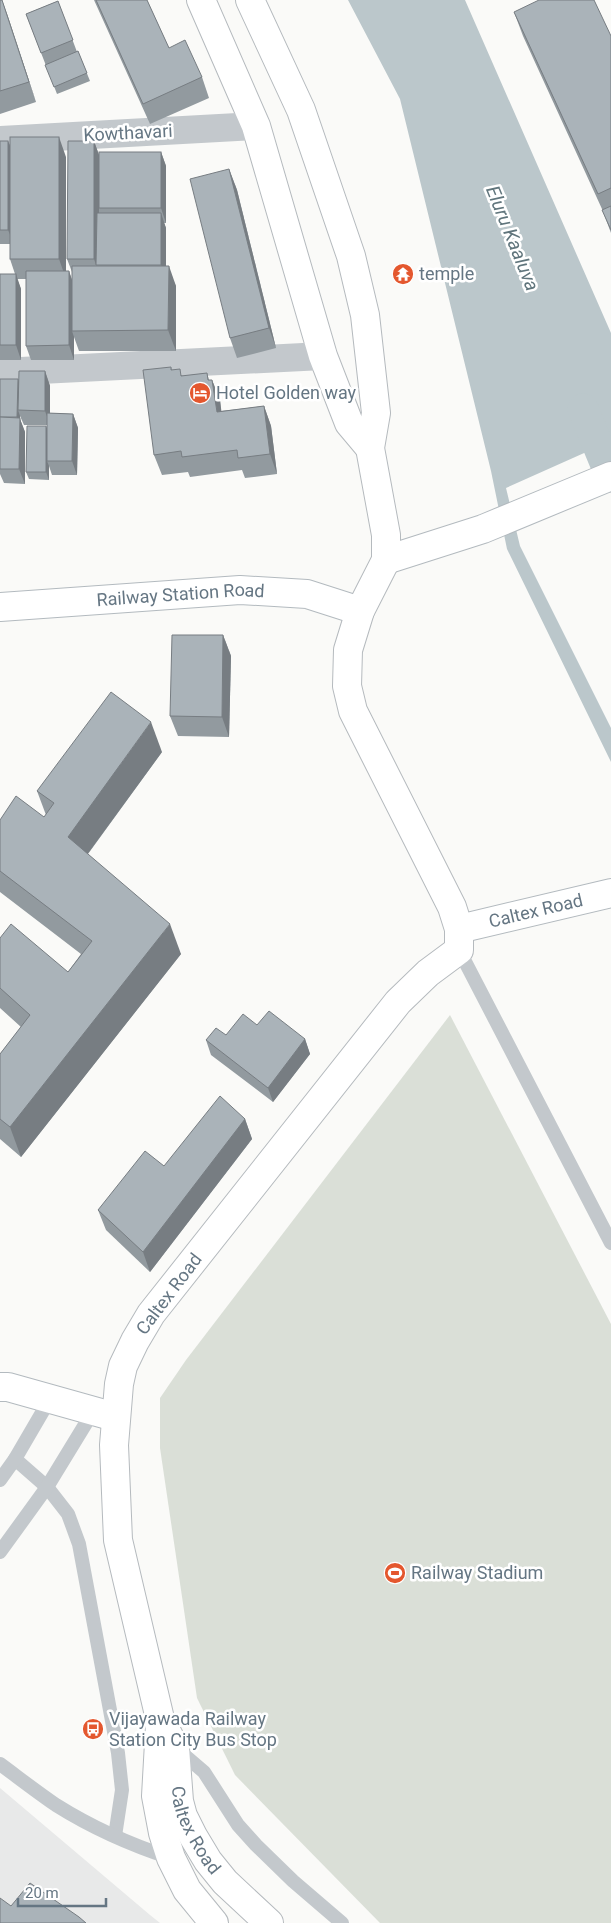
<svg xmlns="http://www.w3.org/2000/svg" width="611" height="1923" viewBox="0 0 611 1923" font-family="Roboto,sans-serif">
	<style>
		.built { fill: #e8e9e9 }
		.green { fill: #dadfd7 }
		.water { fill: #bbc7cb }
		.lines { fill: none; stroke-linecap: round; stroke-linejoin: round }
		.canal { stroke: #bbc7cb; stroke-width: 31 }
		.secondary-casing { stroke: #b3babf; stroke-width: 30 }
		.primary-casing { stroke: #b5babe; stroke-width: 30 }
		.lane { stroke: #c3c8cc; stroke-width: 14 }
		.street { stroke: #c3c8cc; stroke-width: 28 }
		.secondary { stroke: #fff; stroke-width: 28 }
		.primary { stroke: #fff; stroke-width: 28 }
		.wall { fill: #929a9f }
		.shaded-wall { fill: #777d82 }
		.building { fill: #aab3b9; stroke: #777d82 }
		.labels { text-anchor: middle; stroke-width: 5; stroke-linejoin: round; paint-order: stroke }
		.street-label { font-size: 18px; fill: #657683; stroke: #fff }
		.poi-label { font-size: 18px; fill: #657683; stroke: #fff; text-anchor: start }
		.water-label { font-size: 19px; font-style: italic; fill: #60757c; stroke: #fff }
	</style>
	<rect width="100%" height="100%" fill="#fafaf8"/>
	<path class="built" d="M0,1788L150,1915L160,1923H0Z"/>
	<path class="green" d="M450,1015L611,1324V1923H380L235,1775L197,1698L160,1448V1398L186,1360Z"/>
	<path class="water" d="M348,0H465L611,333V441L506,488L520,546L611,728V762L507,549L491,471L400,99Z"/>
	<g class="lines">
		<path class="canal" d="M583,409L611,477"/>
		<g class="secondary-casing">
			<g id="secondary">
				<path d="M386,560L483,529L611,476"/>
				<path id="s1" d="M0,607L240,590L307,594L360,611"/>
				<path id="s2" d="M459,929L611,893"/>
				<path d="M0,1387H8L115,1417"/>
			</g>
		</g>
		<g class="primary-casing">
			<g id="primary">
				<path d="M201,0L256,126L323,356L349,423L370,448"/>
				<path id="s3" d="M250,0L301,110L351,256L365,315L376,413L370,448L386,535V560L360,611L348,650L347,686L353,711L452,907L459,929V950L428,973L398,1002L151,1314L135,1341L123,1366L119,1384L114,1445L118,1540L160,1719L175,1748L179,1801L183,1816L193,1836L208,1861L225,1882L269,1923"/>
				<path d="M160,1725L156,1796L163,1833L171,1858L187,1890L214,1923"/>
			</g>
		</g>
		<g class="lane">
			<path d="M459,950L611,1243"/>
			<path d="M15,1459L47,1487L68,1514L79,1544L118,1753L122,1790L115,1836"/>
			<path d="M0,1480L15,1459L50,1399"/>
			<path d="M0,1552L47,1487L94,1410"/>
			<path d="M176,1748L204,1772L238,1825L256,1845L293,1881L342,1923"/>
			<path d="M0,1764C19,1778 37,1792 56,1805C91,1827 131,1845 171,1858"/>
		</g>
		<g class="street">
			<path d="M0,140L256,126"/>
			<path d="M0,372L323,356"/>
		</g>
		<use href="#secondary" class="secondary"/>
		<use href="#primary" class="primary"/>
	</g>
	<g class="wall">
		<path d="M0,0H2L8,17L36,102L0,114Z"/>
		<path d="M94,0H147L169,48L202,77L209,98L150,124Z"/>
		<path d="M58,1L77,52L78,51L90,81L57,94L26,14Z"/>
		<path d="M514,12L611,36V233L602,209L523,36Z"/>
		<path d="M0,141H8L10,145L66,157V271H69L72,280V272L67,259L94,141L99,155L161,152L166,166V223H164L166,228V266L176,286V351H79L74,337V360H31L26,346V279H17L21,289V360H0V274H15L10,259V244H0Z"/>
		<path d="M229,169L237,190L276,348L237,358L230,338Z"/>
		<path d="M171,367L172,370L183,376L207,373L209,380H212L220,400L221,411L264,406L271,426L277,474L245,478L242,470L190,477L188,472L162,475L154,455Z"/>
		<path d="M45,371L50,386V413L73,414L78,428L77,475H52L49,466V480L29,479L26,472L46,426L47,429V425H24L20,416V419L25,432V484L4,483L0,474V379L19,382Z"/>
		<path d="M223,635L231,656L229,737L178,736L170,716Z"/>
		<path d="M162,752L88,854L181,954L21,1157L0,1139V1054L21,1027L0,1008V938L68,972L81,954L0,892V820L44,817L46,815L37,791Z"/>
		<path d="M257,1025L305,1039L310,1054L273,1102L211,1055L206,1040L226,1035Z"/>
		<path d="M245,1119L252,1139L150,1272L106,1230L98,1210Z"/>
	</g>
	<g class="shaded-wall">
		<path d="M2,0L8,17L36,102L29,82Z"/>
		<path d="M59,137L66,157V279L59,259Z"/>
		<path d="M8,141L14,156V244L8,230Z"/>
		<path d="M94,141L99,155V265H96L94,259Z"/>
		<path d="M161,152L166,166V223L161,208Z"/>
		<path d="M229,169L237,190L276,348L269,328Z"/>
		<path d="M161,213L166,228V280L161,265Z"/>
		<path d="M169,266L176,286V351L168,330Z"/>
		<path d="M69,271L74,286L72,331L74,337V360L69,345Z"/>
		<path d="M16,274L21,289V360L16,345Z"/>
		<path d="M45,371L50,386V425L45,411Z"/>
		<path d="M18,379L21,387L18,410L20,416V419L25,432V484L19,469L17,417Z"/>
		<path d="M212,380L220,400L224,432L217,412Z"/>
		<path d="M264,406L271,426L277,474L270,454Z"/>
		<path d="M73,414L78,428L77,475L72,461Z"/>
		<path d="M46,426L49,434L47,461L49,466V480L46,472Z"/>
		<path d="M223,635L231,656L229,737L222,717Z"/>
		<path d="M151,722L162,752L78,867L68,837Z"/>
		<path d="M170,924L181,954L21,1157L10,1127Z"/>
		<path d="M305,1039L310,1054L273,1102L268,1088Z"/>
		<path d="M245,1119L252,1139L150,1272L143,1252Z"/>
	</g>
	<g class="building">
		<path d="M0,0H2L29,82L0,91Z"/>
		<path d="M96,0H147L169,48L185,40L202,77L143,104Z"/>
		<path d="M539,0H594L611,36V188L598,194L514,12Z"/>
		<path d="M58,1L73,40L41,53L26,14Z"/>
		<path d="M78,51L87,73L54,87L45,65Z"/>
		<rect x="10" y="137" width="49" height="122"/>
		<rect x="0" y="141" width="8" height="89"/>
		<path d="M68,141H94V259H67Z"/>
		<rect x="99" y="152" width="62" height="56"/>
		<path d="M229,169L269,328L230,338L190,179Z"/>
		<path d="M611,206V230L602,210Z"/>
		<path d="M97,213H161V265H96Z"/>
		<path d="M72,266H169L168,330L72,331Z"/>
		<path d="M26,271H69V345L26,346Z"/>
		<rect x="0" y="274" width="16" height="71"/>
		<path d="M171,367V370L180,369L181,376L207,373L208,380H212L217,412L264,406L270,454L238,458L237,450L182,457L181,451L154,455L143,370Z"/>
		<path d="M19,371H45V411L18,410Z"/>
		<path d="M0,379H18L17,417H0Z"/>
		<path d="M47,413L73,414L72,461H47Z"/>
		<path d="M0,417L20,418L19,469H0Z"/>
		<path d="M27,426H46V472H26Z"/>
		<path d="M172,635H223L222,717L170,716Z"/>
		<path d="M111,692L151,722L68,837L170,924L10,1127L0,1119V1054L30,1015L0,988V938L11,924L68,972L92,941L0,871V820L16,796L44,817L54,803L37,791Z"/>
		<path d="M269,1011L305,1039L268,1088L206,1040L216,1028L226,1035L243,1014L257,1025Z"/>
		<path d="M220,1096L245,1119L143,1252L98,1210L145,1151L164,1166Z"/>
		<path d="M30,1883L79,1917L86,1923H0V1898L11,1906Z"/>
	</g>
	<defs>
		<g id="temple-disc" transform="scale(1.125)"><circle r="9.5" fill="#e4572e" stroke="#fff"/><path d="M0-6L5-2H3V0L6.5 2.5H4V6H1.5V3h-3V6H-4V2.5H-6.5L-3 0V-2H-5Z" fill="#fff"/></g>
		<g id="hotel-disc" transform="scale(1.125)"><circle r="9.5" fill="#e4572e" stroke="#fff"/><path d="M-6-4.5h1.5V1H6V5H4.5V3h-9V5H-6ZM-4 0a1.8 1.8 0 1 1 3.6 0ZM.5 0V-2.5h3Q6-2.5 6 0Z" fill="#fff"/></g>
		<g id="stadium-disc" transform="scale(1.125)"><circle r="9.5" fill="#e4572e" stroke="#fff"/><path d="M0-5a6.5 5 0 1 0 0 10a6.5 5 0 1 0 0-10ZM-3.5-1.8h7v3.6h-7Z" fill="#fff"/></g>
		<g id="bus-disc" transform="scale(1.125)"><circle r="9.5" fill="#e4572e" stroke="#fff"/><path d="M-5-6H5V4H4V6H2V4H-2V6H-4V4H-5ZM-3.5-4V0h7V-4ZM-3.5 1.2v1.5H-2V1.2ZM2 1.2v1.5H3.5V1.2Z" fill="#fff"/></g>
	</defs>
	<g fill-rule="evenodd">
		<use href="#temple-disc" x="403" y="274"/>
		<use href="#hotel-disc" x="200" y="393"/>
		<use href="#stadium-disc" x="395" y="1573"/>
		<use href="#bus-disc" x="93" y="1729"/>
	</g>
	<g class="labels">
		<g class="street-label">
			<text transform="translate(128 133) rotate(-3)" y="6">Kowthavari</text>
			<text dy="6" stroke="none"><textPath href="#s1" startOffset="181">Railway Station Road</textPath></text>
			<text dy="6" stroke="none"><textPath href="#s2" startOffset="79">Caltex Road</textPath></text>
			<text transform="translate(169 1294) rotate(-53)" y="6">Caltex Road</text>
			<text dy="6" stroke="none"><textPath href="#s3" startOffset="2022">Caltex Road</textPath></text>
		</g>
		<g class="poi-label">
			<text x="419" y="280">temple</text>
			<text x="216" y="399">Hotel Golden way</text>
			<text x="411" y="1579">Railway Stadium</text>
			<text x="109" y="1725">Vijayawada Railway<tspan x="109" dy="21">Station City Bus Stop</tspan></text>
		</g>
		<g class="water-label">
			<text transform="translate(513 238) rotate(68)" y="7">Eluru Kaaluva</text>
		</g>
	</g>
	<path d="M18 1898v8h88v-8" fill="none" stroke="#657683" stroke-width="2.5"/>
	<text x="25" y="1898" font-size="15" fill="#657683" stroke="#ffffff" stroke-width="4" paint-order="stroke">20 m</text>
</svg>
